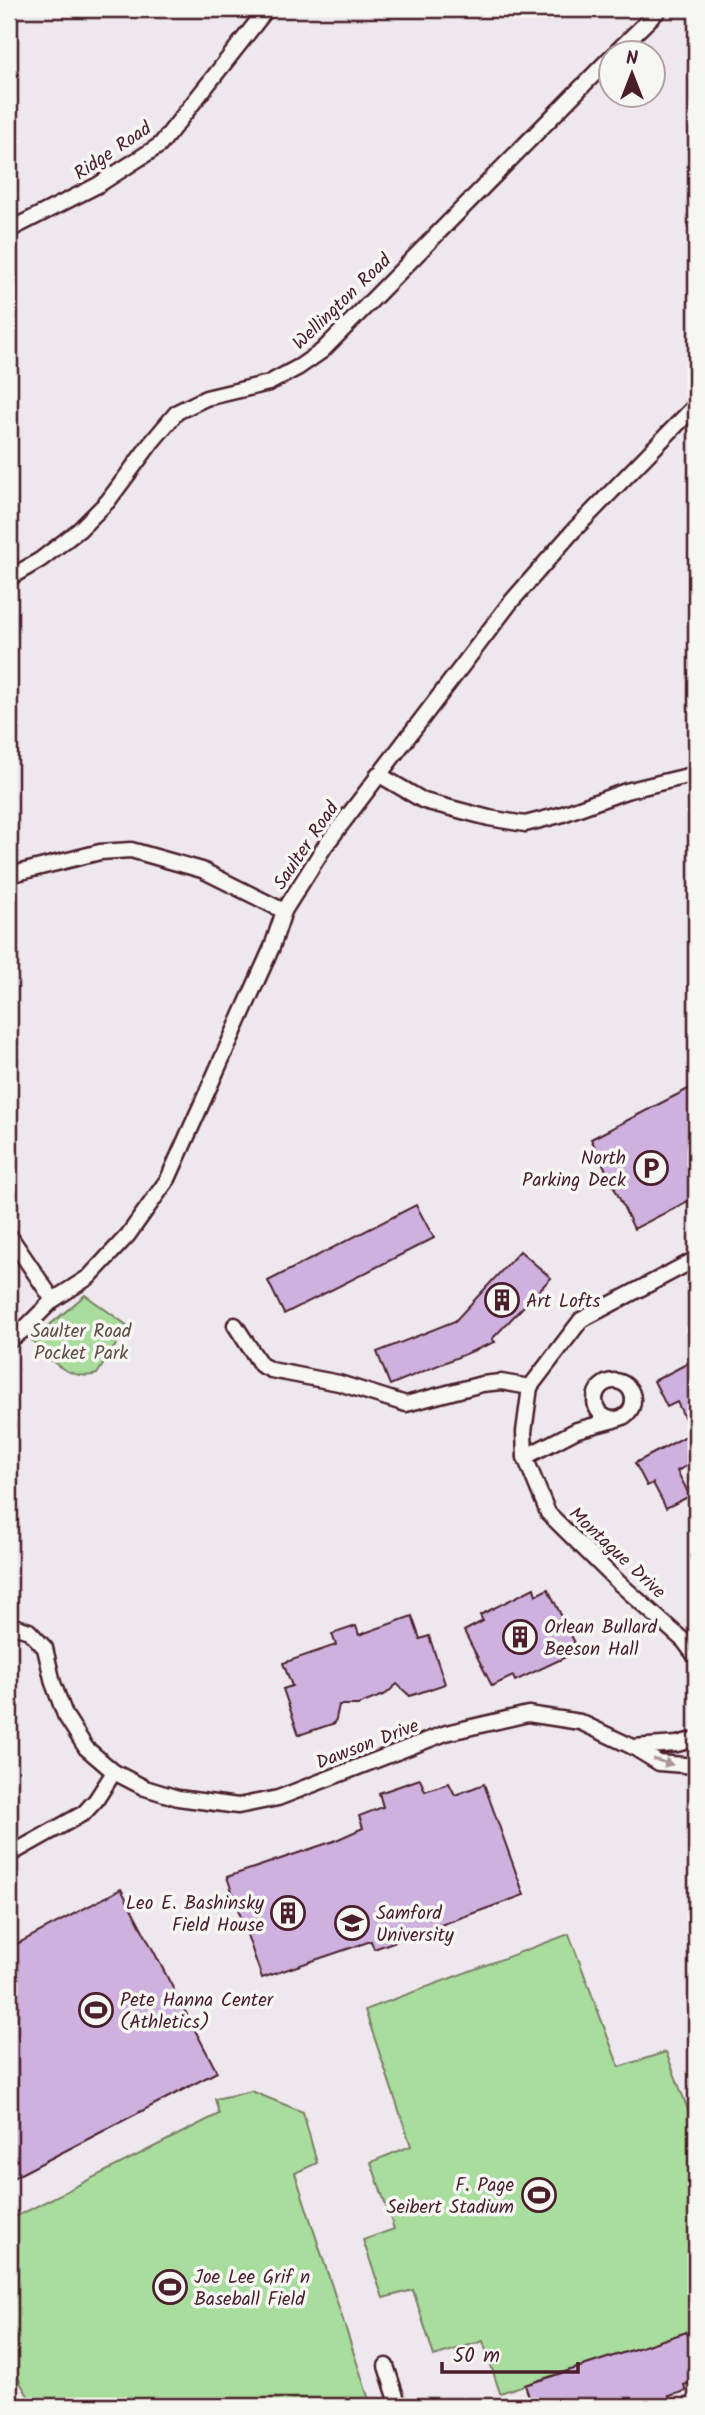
<svg xmlns="http://www.w3.org/2000/svg" width="705" height="2415" viewBox="0 0 705 2415" font-family="Kalam,sans-serif">
	<style>
		.green { fill: #a9dd9e; stroke: #7a7e64; stroke-width: 2 }
		.building { fill: #ceb1de; stroke: #4a1f2b; stroke-width: 2 }
		.lines { fill: none; stroke-linecap: round; stroke-linejoin: round }
		.street-casing { stroke: #4a1f2b; stroke-width: 19 }
		.street { stroke: #f6f6f2; stroke-width: 14 }
		.oneway { fill: #a99598 }
		.labels { text-anchor: middle; stroke-width: 7; stroke-linejoin: round; paint-order: stroke }
		.street-label { font-size: 19px; fill: #4a1f2b; stroke: #f6f6f2 }
		.poi-label { font-size: 19px; fill: #4a1f2b; stroke: #f6f6f2; text-anchor: start }
		.park-label { font-size: 19px; fill: #624e48; stroke: #f6f6f2 }
	</style>
	<rect width="100%" height="100%" fill="#eee8ee"/>
	<filter id="ink" filterUnits="userSpaceOnUse"><feTurbulence type="fractalNoise" baseFrequency=".0143" numOctaves="2"/><feDisplacementMap in="SourceGraphic" scale="14" xChannelSelector="R" yChannelSelector="G"/><feConvolveMatrix kernelMatrix="1 2 1 2 8 2 1 2 1" color-interpolation-filters="sRGB"/></filter>
	<g filter="url(#ink)">
		<g class="green">
			<path d="M85,1295L128,1326L97,1374C71,1382 47,1359 32,1340Z"/>
			<path d="M569,1934L619,2067L666,2052L692,2120L696,2119V2329L500,2393L483,2341L434,2356L413,2290L383,2298L363,2240L394,2229L371,2162L411,2146L365,2010Z"/>
			<path d="M251,2091L303,2112L317,2163L295,2173L371,2406H34L21,2384L9,2354V2220L219,2114L215,2099Z"/>
		</g>
		<g class="building">
			<path d="M696,1085V1197L634,1229L591,1139Z"/>
			<path d="M416,1205L434,1238L284,1314L268,1281Z"/>
			<path d="M520,1251L551,1278L492,1339L495,1342L390,1385L377,1352L455,1321Z"/>
			<path d="M696,1359V1461L677,1471L690,1496L666,1508L653,1483L647,1486L635,1463L692,1433L677,1402L667,1407L654,1381Z"/>
			<path d="M534,1588L536,1595L548,1589L575,1643L564,1648L568,1656L515,1681L513,1676L492,1686L464,1631L483,1621L480,1615Z"/>
			<path d="M412,1616L420,1639L429,1636L445,1684L410,1696L397,1684L386,1694L358,1705H339L335,1723L299,1735L283,1689L292,1686L283,1663L336,1645L332,1634L356,1626L359,1635Z"/>
			<path d="M420,1779L425,1791L449,1783L455,1795L484,1784L524,1895L374,1949L371,1941L262,1978L227,1877L334,1841L363,1828L359,1816L383,1807L379,1793Z"/>
			<path d="M121,1889L217,2072L9,2180V1948Z"/>
			<path d="M687,2332L696,2361V2381L684,2385L686,2391L669,2396L672,2406H532L525,2385Z"/>
		</g>
		<g class="lines">
			<g class="street-casing">
				<g id="street">
					<path d="M616,52L660,9"/>
					<path d="M9,230L98,185L160,145L267,9"/>
					<path d="M9,578L40,560L79,530L108,501L151,443L177,412L206,398L269,383L299,367L322,351L610,58"/>
					<path d="M378,774L424,801L489,818L525,824L560,815L626,791L696,774"/>
					<path d="M9,875L100,852L131,850L202,870L284,911"/>
					<path d="M9,1235L53,1300"/>
					<path d="M696,1259L581,1320L530,1387L524,1432L525,1457L548,1513L619,1583L684,1641L696,1657"/>
					<path d="M235,1325L261,1365L271,1370L339,1383L406,1404L482,1384L501,1382L530,1387"/>
					<path d="M9,1341L21,1332L53,1300L89,1277L128,1235L168,1179L272,947L284,911L325,846L510,603L574,530L696,405"/>
					<circle cx="614" cy="1400" r="19"/>
					<path d="M525,1457L577,1430L614,1420"/>
					<path d="M9,1628L17,1627L29,1631L45,1648L53,1683L65,1715L86,1748L114,1772L145,1788L178,1798L238,1806L278,1798L446,1733L528,1714L580,1722L633,1747L659,1763L696,1766"/>
					<path d="M633,1747L677,1744L696,1739"/>
					<path d="M9,1855L84,1813L96,1800L114,1772"/>
					<path d="M386,2366L399,2406"/>
				</g>
			</g>
			<use href="#street" class="street"/>
		</g>
		<defs><path id="oneway-solid" d="M-6-.8H1V-3.2L6.5 0L1 3.2V.8H-6Z" transform="scale(1.75)"/></defs>
		<use class="oneway" href="#oneway-solid" transform="translate(663 1762) rotate(17)"/>
	</g>
	<defs>
		<g id="parking-ring" transform="scale(1.75)"><circle r="9.5" fill="#f6f6f2" stroke="#4a1f2b" stroke-width="1.5"/><path d="M-3.5-5.5H1a3.5 3.5 0 0 1 0 7H-1V5.5H-3.5ZM-1-3.4V-.6H.8a1.4 1.4 0 0 0 0-2.8Z" fill="#4a1f2b"/></g>
		<g id="building-ring" transform="scale(1.75)"><circle r="9.5" fill="#f6f6f2" stroke="#4a1f2b" stroke-width="1.5"/><path d="M-4-6H4V6H1V3H-1V6H-4ZM-2.5-4.3h1.7v1.8h-1.7ZM.8-4.3h1.7v1.8H.8ZM-2.5-1h1.7V.8h-1.7ZM.8-1h1.7V.8H.8Z" fill="#4a1f2b"/></g>
		<g id="university-ring" transform="scale(1.75)"><circle r="9.5" fill="#f6f6f2" stroke="#4a1f2b" stroke-width="1.5"/><path d="M0-5L7-2L0 1L-7-2ZM-4 1L0 2.5L4 1V4Q0 6-4 4Z" fill="#4a1f2b"/></g>
		<g id="stadium-ring" transform="scale(1.75)"><circle r="9.5" fill="#f6f6f2" stroke="#4a1f2b" stroke-width="1.5"/><path d="M0-5a6.5 5 0 1 0 0 10a6.5 5 0 1 0 0-10ZM-3.5-1.8h7v3.6h-7Z" fill="#4a1f2b"/></g>
	</defs>
	<g fill-rule="evenodd">
		<use href="#parking-ring" x="651" y="1168"/>
		<use href="#building-ring" x="502" y="1300"/>
		<use href="#building-ring" x="520" y="1637"/>
		<use href="#building-ring" x="288" y="1913"/>
		<use href="#university-ring" x="352" y="1923"/>
		<use href="#stadium-ring" x="96" y="2010"/>
		<use href="#stadium-ring" x="539" y="2195"/>
		<use href="#stadium-ring" x="170" y="2287"/>
	</g>
	<g class="labels">
		<g class="street-label">
			<text transform="translate(112 150) rotate(-34)" y="7">Ridge Road</text>
			<text transform="translate(341 301) rotate(-44)" y="7">Wellington Road</text>
			<text transform="translate(305 845) rotate(-56)" y="7">Saulter Road</text>
			<text transform="translate(618 1552) rotate(43)" y="7">Montague Drive</text>
			<text transform="translate(367 1743) rotate(-21)" y="7">Dawson Drive</text>
		</g>
		<g class="poi-label">
			<text x="626" y="1164" text-anchor="end">North<tspan x="626" dy="22">Parking Deck</tspan></text>
			<text x="526" y="1307">Art Lofts</text>
			<text x="544" y="1633">Orlean Bullard<tspan x="544" dy="22">Beeson Hall</tspan></text>
			<text x="264" y="1909" text-anchor="end">Leo E. Bashinsky<tspan x="264" dy="22">Field House</tspan></text>
			<text x="376" y="1919">Samford<tspan x="376" dy="22">University</tspan></text>
			<text x="120" y="2006">Pete Hanna Center<tspan x="120" dy="22">(Athletics)</tspan></text>
			<text x="514" y="2191" text-anchor="end">F. Page<tspan x="514" dy="22">Seibert Stadium</tspan></text>
			<text x="194" y="2283">Joe Lee Grif n<tspan x="194" dy="22">Baseball Field</tspan></text>
		</g>
		<g class="park-label">
			<text x="81" y="1337">Saulter Road<tspan x="81" dy="22">Pocket Park</tspan></text>
		</g>
	</g>
	<rect width="705" height="2415" fill="none" stroke="#f6f6f2" stroke-width="35"/>
	<rect x="18" y="18" width="670" height="2380" fill="none" stroke="#4a1f2b" stroke-width="2.5" filter="url(#ink)"/>
	<g transform="translate(632 74)"><circle r="33" fill="#f6f6f2" stroke="#b1a0a2" stroke-width="2"/>
	<path d="M0-5L12 26L0 18L-12 26Z" fill="#4a1f2b"/>
	<text y="-10" font-size="19" font-weight="bold" text-anchor="middle" fill="#4a1f2b">N</text>
	</g>
	<path d="M442 2362v10h136v-10" fill="none" stroke="#4a1f2b" stroke-width="3.5"/>
	<text x="453" y="2362" font-size="21" fill="#4a1f2b" stroke="#f6f6f2" stroke-width="5" paint-order="stroke">50 m</text>
</svg>
